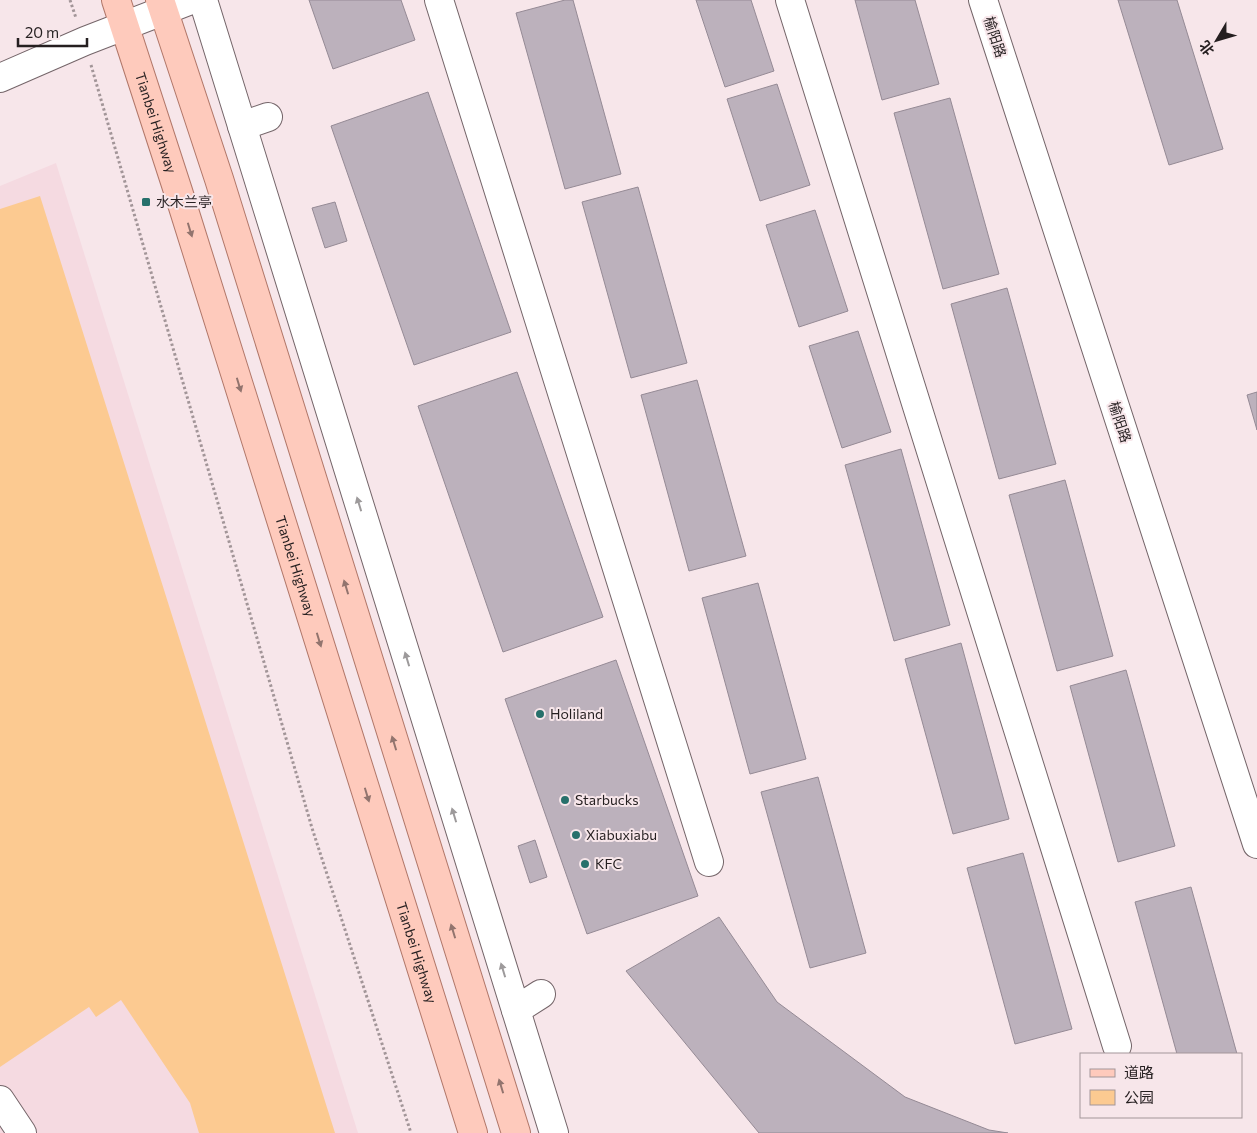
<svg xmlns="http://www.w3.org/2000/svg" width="1257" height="1133" viewBox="0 0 1257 1133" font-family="Commissioner,'Noto Sans SC',sans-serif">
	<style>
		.built { fill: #f5dae1 }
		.green { fill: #fcca91 }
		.building { fill: #bcb1bc; stroke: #958a95 }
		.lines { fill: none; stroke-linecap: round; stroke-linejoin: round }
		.minor-casing { stroke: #746569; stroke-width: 30 }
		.major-casing { stroke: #b17769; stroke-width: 30 }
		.path { stroke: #a29598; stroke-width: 3; stroke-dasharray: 2.5 2.5; stroke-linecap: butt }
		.minor { stroke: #fff; stroke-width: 28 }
		.major { stroke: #fecabc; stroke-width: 28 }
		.oneway { fill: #92746e }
		.oneway2 { fill: #9d9a9b }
		.poi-dot { fill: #27706b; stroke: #f7e6ea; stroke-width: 2 }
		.labels { text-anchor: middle; stroke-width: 4; stroke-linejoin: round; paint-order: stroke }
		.street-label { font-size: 14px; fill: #251f20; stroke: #f7e6ea }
		.poi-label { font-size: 14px; fill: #251f20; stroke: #f7e6ea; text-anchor: start }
	</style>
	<rect width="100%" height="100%" fill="#f7e6ea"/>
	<path class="built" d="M56,163L358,1133H0V186Z"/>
	<path class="green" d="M40,196L335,1133H199L190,1103L121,1000L96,1017L89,1007L0,1067V209Z"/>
	<g class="building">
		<path d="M309,0H401L415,40L333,69Z"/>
		<path d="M565,0H573L621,174L565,189L516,13Z"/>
		<path d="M696,0H751L774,71L725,87Z"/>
		<path d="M855,0H915L939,84L882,100Z"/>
		<path d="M1118,0H1177L1223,149L1169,165Z"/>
		<path d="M777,84L810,185L760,201L727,99Z"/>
		<path d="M428,92L511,332L414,365L331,126Z"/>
		<path d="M950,98L999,274L943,289L894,113Z"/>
		<path d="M638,187L687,363L631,378L582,202Z"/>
		<path d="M335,202L347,241L325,248L312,208Z"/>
		<path d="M815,210L848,311L799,327L766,225Z"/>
		<path d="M1007,288L1056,464L999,479L951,304Z"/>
		<path d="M858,331L891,432L842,448L809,346Z"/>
		<path d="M517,372L603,617L503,652L418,406Z"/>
		<path d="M697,380L746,556L689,571L641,395Z"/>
		<path d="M1257,392V430L1247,395Z"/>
		<path d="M901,449L950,625L894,641L845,465Z"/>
		<path d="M1065,480L1113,656L1057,671L1009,495Z"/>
		<path d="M758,583L806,759L750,774L702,598Z"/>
		<path d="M961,643L1009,819L953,834L905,659Z"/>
		<path d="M616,660L698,896L587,934L505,699Z"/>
		<path d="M1126,670L1175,846L1118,862L1070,686Z"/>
		<path d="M818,777L866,953L810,968L761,792Z"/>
		<path d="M535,840L547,877L530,883L518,846Z"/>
		<path d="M1023,853L1072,1029L1015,1044L967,868Z"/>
		<path d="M1191,887L1237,1054H1177L1135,902Z"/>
		<path d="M719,917L777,1002L905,1097L989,1130L1008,1133H759L626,971Z"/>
	</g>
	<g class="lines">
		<g class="minor-casing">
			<g id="minor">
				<path d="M203,0L554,1133"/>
				<path d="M439,0L709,862"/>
				<path d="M790,0L1117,1046"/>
				<path d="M983,0L1257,844"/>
				<path d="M0,78L85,41L191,0"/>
				<path d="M242,126L268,117"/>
				<path d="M516,1010L541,994"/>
				<path d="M0,1100L22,1133"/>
			</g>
		</g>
		<g class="major-casing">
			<g id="major">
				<path id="s1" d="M116,0L178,191L473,1133"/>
				<path d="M160,0L219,179L516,1133"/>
			</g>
		</g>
		<g class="path">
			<path d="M70,0L76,18"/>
			<path d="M91,65L312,828L411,1133"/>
		</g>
		<use href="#minor" class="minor"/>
		<use href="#major" class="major"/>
	</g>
	<defs><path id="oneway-solid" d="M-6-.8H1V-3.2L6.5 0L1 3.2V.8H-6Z" transform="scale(1.25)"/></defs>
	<g class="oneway">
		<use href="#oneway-solid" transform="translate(190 230) rotate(73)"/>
		<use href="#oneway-solid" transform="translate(239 385) rotate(73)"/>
		<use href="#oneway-solid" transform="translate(346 587) rotate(-107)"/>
		<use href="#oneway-solid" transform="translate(319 640) rotate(73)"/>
		<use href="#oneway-solid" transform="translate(394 743) rotate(-107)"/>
		<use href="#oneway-solid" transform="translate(367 795) rotate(73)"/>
		<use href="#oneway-solid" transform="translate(453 931) rotate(-107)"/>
		<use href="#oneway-solid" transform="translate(501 1086) rotate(-107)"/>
	</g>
	<g class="oneway2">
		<use href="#oneway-solid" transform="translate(359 504) rotate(-107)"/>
		<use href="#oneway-solid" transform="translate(407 659) rotate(-107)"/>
		<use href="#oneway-solid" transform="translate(454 815) rotate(-107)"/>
		<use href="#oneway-solid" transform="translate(503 970) rotate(-107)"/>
	</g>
	<g class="poi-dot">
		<rect x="141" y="197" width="10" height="10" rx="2.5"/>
		<circle cx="540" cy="714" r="5"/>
		<circle cx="565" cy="800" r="5"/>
		<circle cx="576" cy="835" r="5"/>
		<circle cx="585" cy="864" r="5"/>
	</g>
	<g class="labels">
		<g class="street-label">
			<text transform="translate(995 37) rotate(72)" y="5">榆阳路</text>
			<text dy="5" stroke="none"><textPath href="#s1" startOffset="129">Tianbei Highway</textPath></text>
			<text transform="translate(1120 422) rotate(72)" y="5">榆阳路</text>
			<text dy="5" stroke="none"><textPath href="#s1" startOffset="594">Tianbei Highway</textPath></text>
			<text dy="5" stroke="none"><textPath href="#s1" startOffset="999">Tianbei Highway</textPath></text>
		</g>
		<g class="poi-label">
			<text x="156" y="207">水木兰亭</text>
			<text x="550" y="719">Holiland</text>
			<text x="575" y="805">Starbucks</text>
			<text x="586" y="840">Xiabuxiabu</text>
			<text x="595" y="869">KFC</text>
		</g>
	</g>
	<rect x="1080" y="1053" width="162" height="65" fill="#f7e6ea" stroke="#a39699"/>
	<rect x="1090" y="1069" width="25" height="8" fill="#fecabc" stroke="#a39699"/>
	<text x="1124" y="1078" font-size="15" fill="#251f20">道路</text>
	<rect x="1090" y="1090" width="25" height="15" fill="#fcca91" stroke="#a39699"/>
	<text x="1124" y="1103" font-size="15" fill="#251f20">公园</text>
	<g transform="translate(1217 40) rotate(232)" stroke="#f7e6ea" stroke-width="4" paint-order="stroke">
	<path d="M0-4L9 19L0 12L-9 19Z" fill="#251f20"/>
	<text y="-8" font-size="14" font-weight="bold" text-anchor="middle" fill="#251f20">北</text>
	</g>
	<path d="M18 38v8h69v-8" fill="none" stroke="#251f20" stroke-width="2.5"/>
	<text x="25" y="38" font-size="15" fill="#251f20" stroke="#f7e6ea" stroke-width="4" paint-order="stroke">20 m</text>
</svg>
